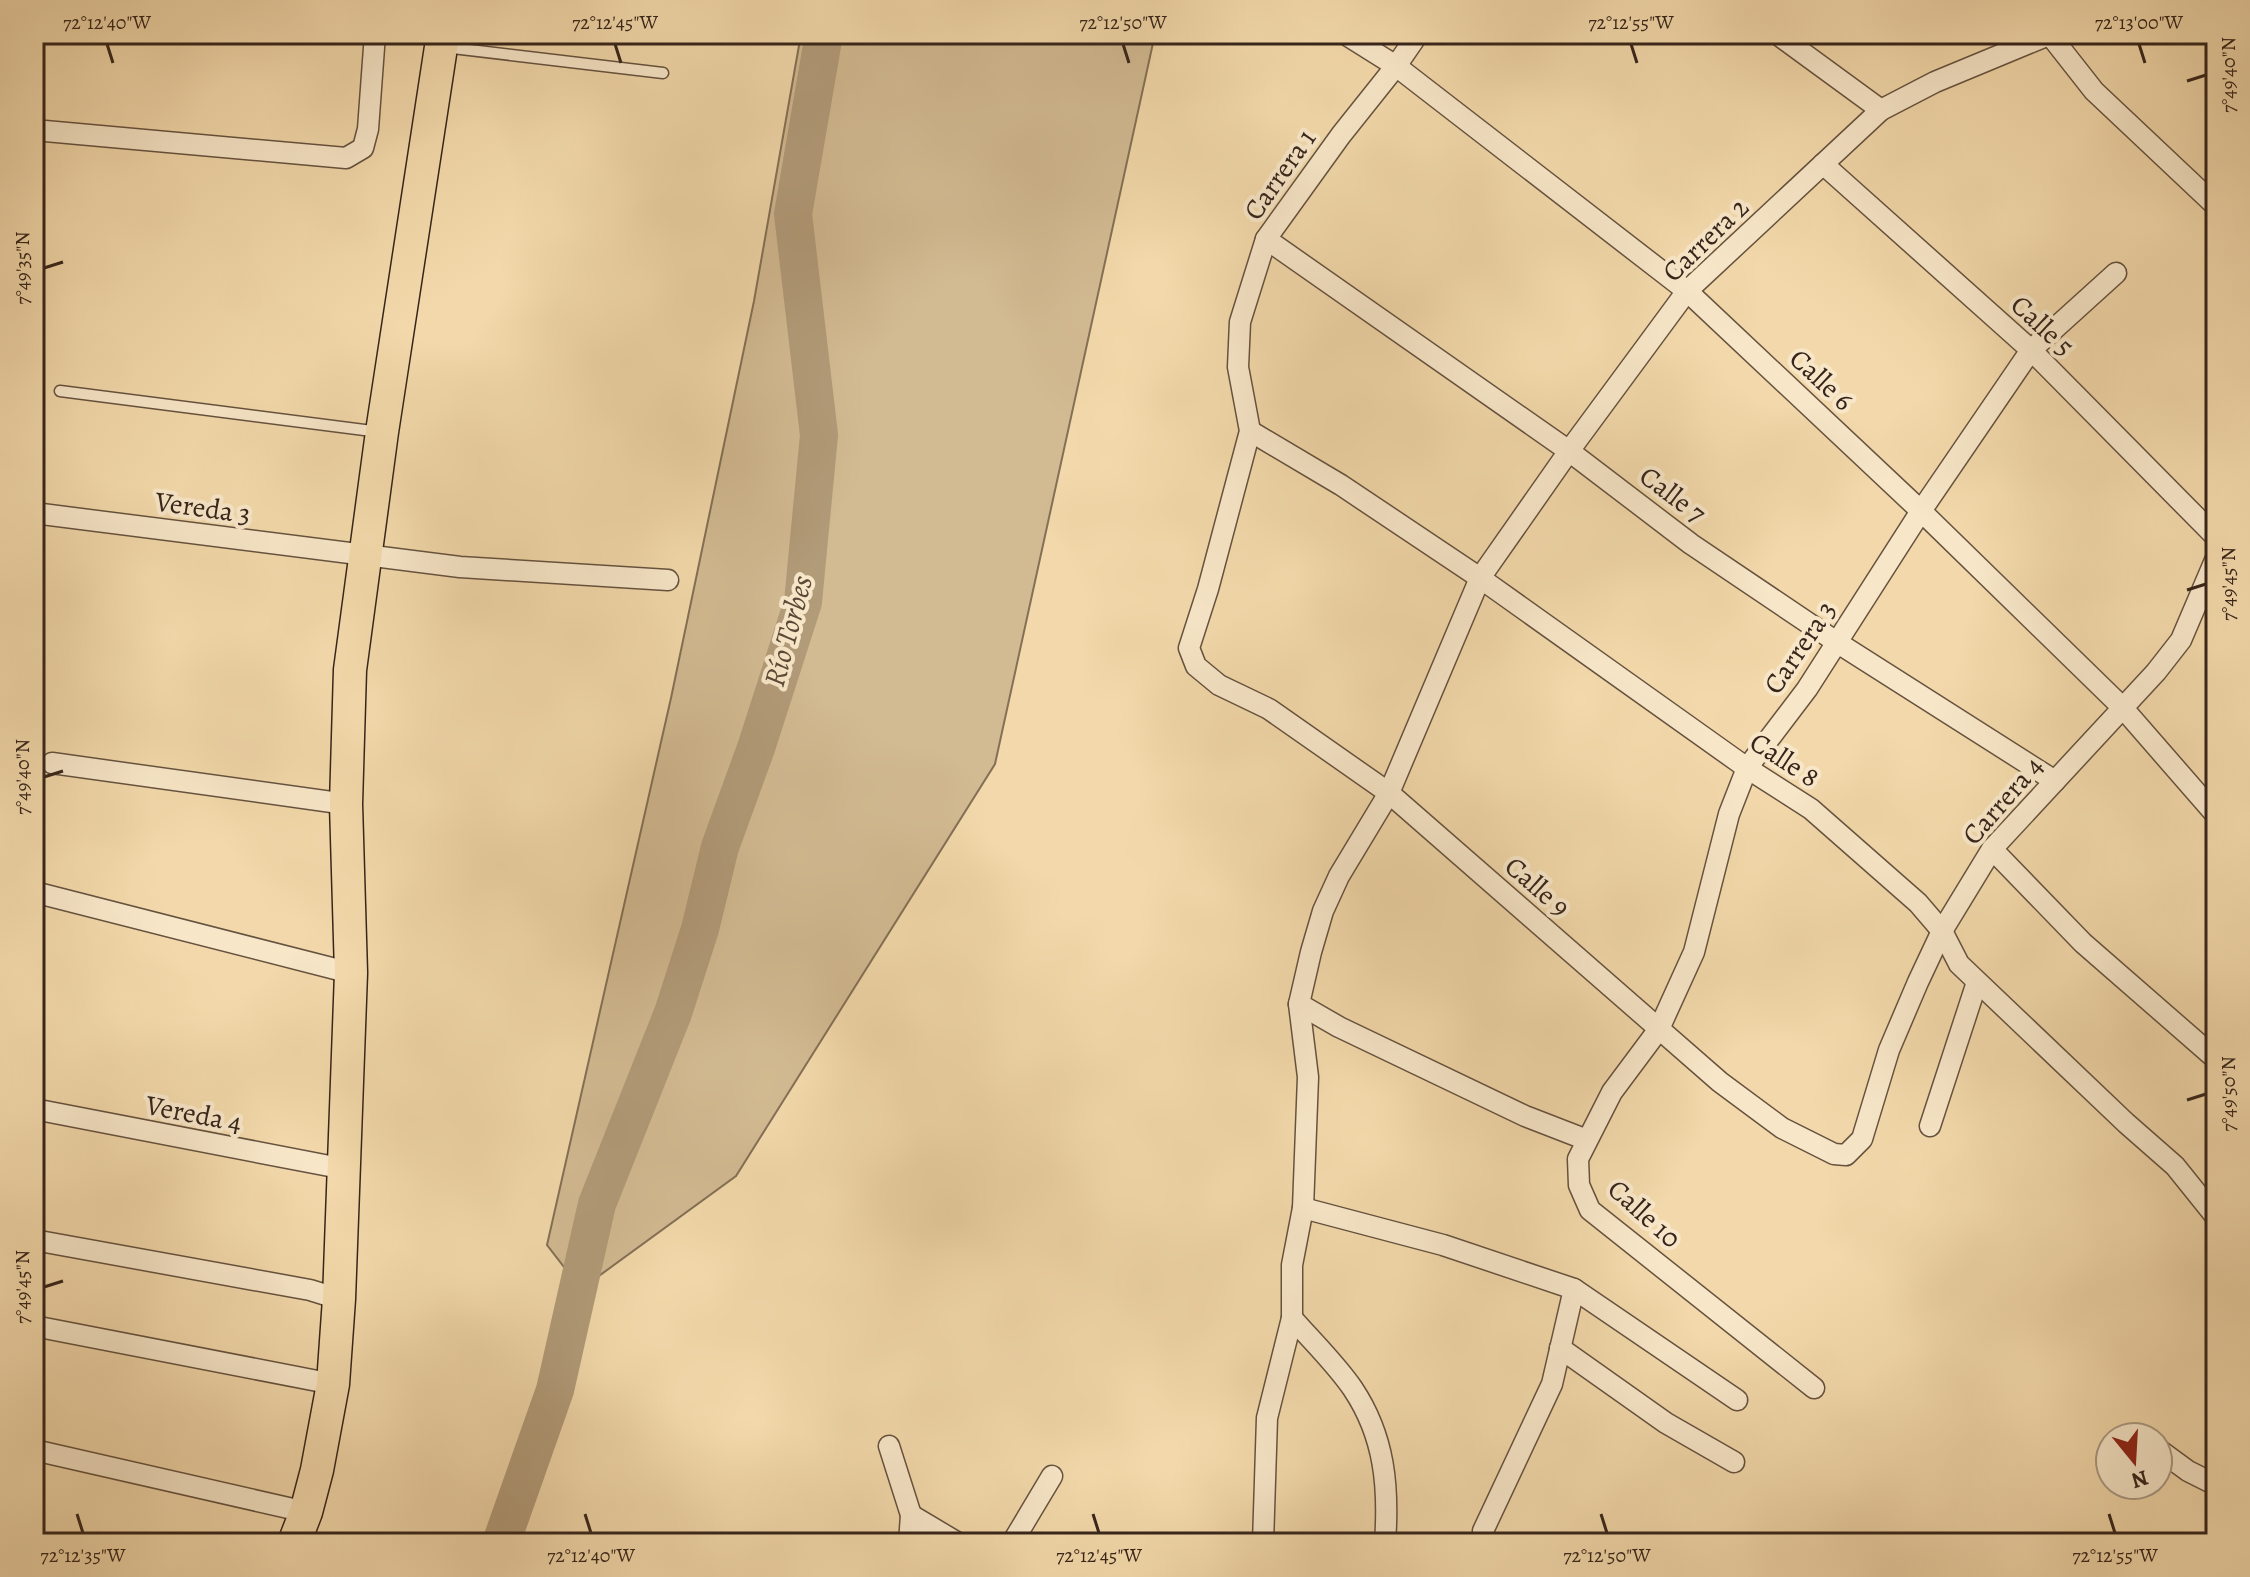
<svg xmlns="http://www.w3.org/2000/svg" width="2250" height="1577" viewBox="0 0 2250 1577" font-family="Alegreya,serif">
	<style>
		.green { fill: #d2ba92; stroke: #847056; stroke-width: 2 }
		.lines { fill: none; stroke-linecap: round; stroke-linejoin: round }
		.river { stroke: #b29b79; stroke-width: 38 }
		.service-casing { stroke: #66523f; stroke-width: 13 }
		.minor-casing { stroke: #66523f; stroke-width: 23 }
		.primary-casing { stroke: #37251b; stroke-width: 35 }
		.service { stroke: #f7e6c8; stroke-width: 10 }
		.minor { stroke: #f7e6c8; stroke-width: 20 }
		.primary { stroke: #f2d8aa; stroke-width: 32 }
		.ticks { fill: none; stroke: #37251b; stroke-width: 3 }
		.labels { text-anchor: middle; stroke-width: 8; stroke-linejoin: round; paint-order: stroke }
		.street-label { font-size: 28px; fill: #37251b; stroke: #f7e6c8 }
		.water-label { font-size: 30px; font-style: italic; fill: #5c4837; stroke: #f7e6c8 }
		.neatline { fill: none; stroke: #37251b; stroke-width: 3 }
		.ticks-label { font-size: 20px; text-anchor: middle; fill: #37251b }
	</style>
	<rect width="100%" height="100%" fill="#f2d8aa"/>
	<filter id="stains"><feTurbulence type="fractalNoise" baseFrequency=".0025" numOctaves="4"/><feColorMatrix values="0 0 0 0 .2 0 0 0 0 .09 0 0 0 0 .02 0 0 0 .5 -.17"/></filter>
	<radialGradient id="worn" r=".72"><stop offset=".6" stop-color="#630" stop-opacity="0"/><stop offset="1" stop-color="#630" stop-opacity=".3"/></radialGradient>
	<path class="green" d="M801,34H1155L995,764L736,1176L581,1289L547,1245L671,698L754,301Z"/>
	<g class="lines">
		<path class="river" d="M501,1543L555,1390L597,1204L673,1013L700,929L720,847L756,748L803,602L819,435L793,214L824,34"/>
		<g class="service-casing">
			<g id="service">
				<path d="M444,47L663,73"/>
				<path d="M60,391L380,432"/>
			</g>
		</g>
		<g class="minor-casing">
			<g id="minor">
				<path d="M1345,34L1396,66L1687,291L1921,511L2122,707L2216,815"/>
				<path d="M1418,34L1396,66L1341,135L1266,239L1240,322L1238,367L1250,431L1208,589L1189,648L1196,666L1219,685L1269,709L1389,793L1720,1082L1782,1128L1834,1154L1846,1155L1862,1139L1889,1050L1918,982L1942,931L1992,849L2156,672L2181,640L2216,558"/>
				<path d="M1777,34L1881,110"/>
				<path d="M2050,35L2094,91L2216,206"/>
				<path d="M34,130L346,158L363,148L368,129L375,34"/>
				<path d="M1823,164L2031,350L2216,537"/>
				<path d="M1266,239L1569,451L1691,544L1838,643L2055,781"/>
				<path d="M1250,431L1341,485L1480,578L1747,768L1811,809L1918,903L1942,931L1959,964L2126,1123L2175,1166L2216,1217"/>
				<path d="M34,513L460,567L668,580"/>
				<path d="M52,763L346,804"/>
				<path d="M1992,849L2083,943L2216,1059"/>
				<path d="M34,892L351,973"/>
				<path d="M1299,1004L1339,1027L1525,1116L1587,1140"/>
				<path d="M34,1109L345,1169"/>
				<path d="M1930,1126L1977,982"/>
				<path d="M1303,1208L1443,1245L1574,1289L1552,1384L1483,1531"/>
				<path d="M34,1240L310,1290L339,1299"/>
				<path d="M1574,1289L1737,1400"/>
				<path d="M1292,1318C1312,1341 1336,1364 1353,1389C1385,1437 1389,1487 1385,1543"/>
				<path d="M34,1326L333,1384"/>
				<path d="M1560,1348L1666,1423L1734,1462"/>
				<path d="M1814,1388L1590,1210L1579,1185L1578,1159L1612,1092L1659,1029L1694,952L1729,814L1747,768L1807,689L1921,511L2031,350L2116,273"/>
				<path d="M889,1446L911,1515L909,1543"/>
				<path d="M2158,1449L2188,1471L2216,1485"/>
				<path d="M34,1450L306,1512"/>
				<path d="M911,1515L958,1543"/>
				<path d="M1012,1543L1052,1476"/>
				<path d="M1263,1543L1267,1418L1292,1318V1265L1303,1208L1308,1077L1299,1004L1311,952L1323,911L1339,876L1389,793L1480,578L1569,451L1687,291L1881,110L1935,82L2051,34"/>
			</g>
		</g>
		<g class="primary-casing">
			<path id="primary" d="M294,1543L306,1512L317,1470L333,1384L339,1299L351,973L346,804L350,670L382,432L443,34"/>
		</g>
		<use href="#service" class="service"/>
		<use href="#minor" class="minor"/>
		<use href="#primary" class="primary"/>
	</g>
	<path class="ticks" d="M107,44L113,63M615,44L621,63M1123,44L1129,63M1631,44L1637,63M2139,44L2145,63M2187,81L2206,75M44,268L63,262M2187,590L2206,584M44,777L63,771M2187,1100L2206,1094M44,1287L63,1281M77,1514L83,1533M585,1514L591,1533M1093,1514L1099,1533M1601,1514L1607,1533M2109,1514L2115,1533"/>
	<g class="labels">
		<g class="street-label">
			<text transform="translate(1279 174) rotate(-55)" y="10">Carrera 1</text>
			<text transform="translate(1705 239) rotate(-44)" y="10">Carrera 2</text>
			<text transform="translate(2043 325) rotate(43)" y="10">Calle 5</text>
			<text transform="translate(1822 379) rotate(43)" y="10">Calle 6</text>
			<text transform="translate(1673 494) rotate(37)" y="10">Calle 7</text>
			<text transform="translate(203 507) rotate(8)" y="10">Vereda 3</text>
			<text transform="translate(1799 647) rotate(-56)" y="10">Carrera 3</text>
			<text transform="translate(1785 759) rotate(33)" y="10">Calle 8</text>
			<text transform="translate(2002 800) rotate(-49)" y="10">Carrera 4</text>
			<text transform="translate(1538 886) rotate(41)" y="10">Calle 9</text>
			<text transform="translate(194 1113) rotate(11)" y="10">Vereda 4</text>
			<text transform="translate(1645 1213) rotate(42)" y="10">Calle 10</text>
		</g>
		<g class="water-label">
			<text transform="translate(788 631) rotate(-75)" y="10">Río Torbes</text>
		</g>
	</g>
	<rect width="2250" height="1577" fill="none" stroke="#f2d8aa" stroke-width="88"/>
	<g transform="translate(2134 1461) rotate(162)"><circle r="38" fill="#f7e6c8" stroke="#aa9983" stroke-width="2"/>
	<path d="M0-6L14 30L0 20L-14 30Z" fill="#8f2418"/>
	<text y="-12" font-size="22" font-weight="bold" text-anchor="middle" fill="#37251b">N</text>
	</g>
	<rect x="44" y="44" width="2162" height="1489" class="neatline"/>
	<g class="ticks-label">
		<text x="107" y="29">72°12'40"W</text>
		<text x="615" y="29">72°12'45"W</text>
		<text x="1123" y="29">72°12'50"W</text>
		<text x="1631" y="29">72°12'55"W</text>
		<text x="2139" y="29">72°13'00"W</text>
		<text transform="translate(2228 75) rotate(-90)" y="7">7°49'40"N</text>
		<text transform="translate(22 268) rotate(-90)" y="7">7°49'35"N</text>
		<text transform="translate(2228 584) rotate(-90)" y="7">7°49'45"N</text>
		<text transform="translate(22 777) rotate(-90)" y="7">7°49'40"N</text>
		<text transform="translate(2228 1094) rotate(-90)" y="7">7°49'50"N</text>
		<text transform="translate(22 1287) rotate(-90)" y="7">7°49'45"N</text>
		<text x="83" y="1562">72°12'35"W</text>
		<text x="591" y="1562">72°12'40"W</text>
		<text x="1099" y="1562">72°12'45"W</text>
		<text x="1607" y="1562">72°12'50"W</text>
		<text x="2115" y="1562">72°12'55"W</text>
	</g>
	<rect width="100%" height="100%" filter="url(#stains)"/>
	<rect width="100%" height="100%" fill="url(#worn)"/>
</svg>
